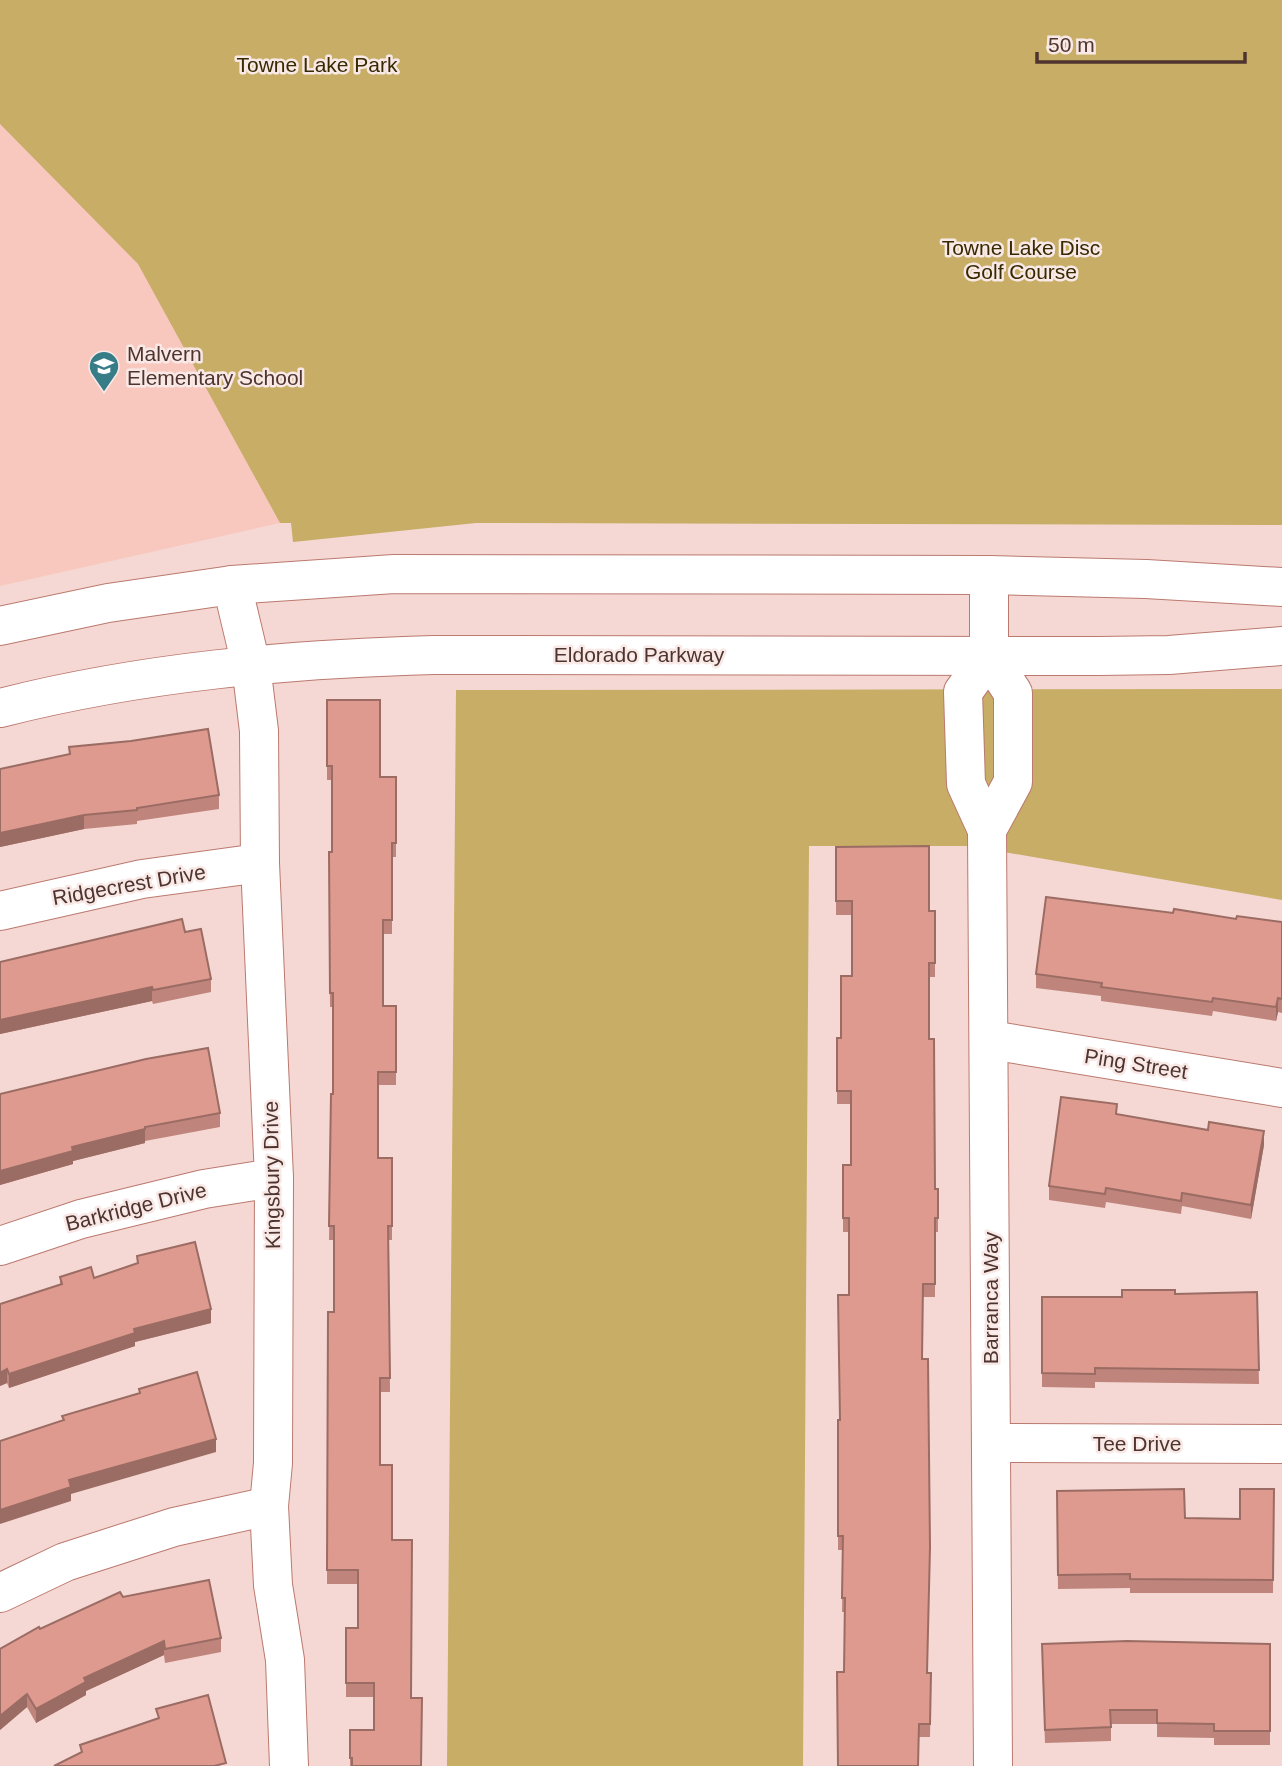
<svg xmlns="http://www.w3.org/2000/svg" width="1282" height="1766" viewBox="0 0 1282 1766" font-family="Helvetica,sans-serif">
	<style>
		.built { fill: #f8c8bf }
		.green { fill: #c7ad66 }
		.lines { fill: none; stroke-linecap: round; stroke-linejoin: round }
		.minor-casing { stroke: #bb796f; stroke-width: 40 }
		.major-casing { stroke: #bb796f; stroke-width: 40 }
		.minor { stroke: #fff; stroke-width: 38 }
		.major { stroke: #fff; stroke-width: 38 }
		.wall { fill: #bf847b }
		.shaded-wall { fill: #9b6c64 }
		.building { fill: #de9a8f; stroke: #9b6c64; stroke-width: 2 }
		.labels { text-anchor: middle; stroke-width: 5; stroke-linejoin: round; paint-order: stroke }
		.park-label { font-size: 21px; fill: #372900; stroke: #f8e9e6 }
		.poi-label { font-size: 21px; fill: #4f332e; stroke: #f8e9e6; text-anchor: start }
		.street-label { font-size: 21px; fill: #4f332e; stroke: #f8e9e6 }
	</style>
	<rect width="100%" height="100%" fill="#f5d8d3"/>
	<path class="built" d="M0,124L138,263L280,523L0,586Z"/>
	<g class="green">
		<path d="M0,0H1282V525L476,523L293,542L291,523H280L138,264L0,124Z"/>
		<path d="M1282,689V900L969,846H809L803,1766H447L456,690Z"/>
	</g>
	<g class="lines">
		<g class="minor-casing">
			<g id="minor">
				<path d="M232,585L251,665L259,731L260,863L274,1178L273,1463L269,1506L273,1585L285,1660L289,1766"/>
				<path d="M989,656L963,692L966,784L987,830L993,1766"/>
				<path d="M987,830L1013,782V693L989,656V575"/>
				<path d="M0,911L142,879L260,863"/>
				<path d="M990,1040L1282,1088"/>
				<path d="M0,1246L81,1219L204,1189L274,1178"/>
				<path d="M992,1443L1282,1444"/>
				<path d="M0,1593L65,1562L174,1527L269,1506"/>
			</g>
		</g>
		<g class="major-casing">
			<g id="major">
				<path d="M0,626L108,603L232,585L394,574L989,575L1146,579L1282,587"/>
				<path d="M0,708C142,672 287,659 434,655L1099,656L1169,655L1282,646"/>
			</g>
		</g>
		<use href="#minor" class="minor"/>
		<use href="#major" class="major"/>
	</g>
	<g class="wall">
		<path d="M327,700L380,777H396V857H392V934H383V1006H396V1085H378V1158H392V1240H389L390,1392H380V1465L392,1540L412,1698L421,1766H350V1730H374V1697H346V1628H358V1584H327L328,1312H334V1240H329L331,1094H333V1007H330L329,852H332V780H327Z"/>
		<path d="M69,747L219,795V809L137,821V824L84,829L0,847V769L69,754Z"/>
		<path d="M836,847L929,911H935V977H929V1039L935,1189H938V1232H935V1297H923L922,1359L927,1673L931,1687L930,1737H919L844,1672L845,1612H842L843,1550H838V1420H840L849,1295V1232H843V1165H851V1104H837V1038H841L852,976V915H836Z"/>
		<path d="M1173,913L1282,922V1013L1278,1012L1276,1021L1213,1011L1212,1016L1101,1001V996L1036,988V974Z"/>
		<path d="M185,932L211,979V992L153,1004L152,1001L0,1034V962Z"/>
		<path d="M0,1094L220,1113V1127L145,1141V1143L73,1161V1164L0,1185Z"/>
		<path d="M1117,1115L1264,1145L1251,1219L1182,1206L1181,1214L1106,1202L1105,1208L1049,1200V1186Z"/>
		<path d="M137,1256L211,1323L135,1342V1346L9,1388L7,1383L0,1386V1304L60,1285V1277L94,1278L137,1264Z"/>
		<path d="M1257,1292L1259,1384L1095,1382V1388L1042,1387V1297H1122L1175,1294Z"/>
		<path d="M1274,1489L1273,1593H1130V1588L1058,1589L1057,1491L1185,1518L1240,1519Z"/>
		<path d="M123,1597L221,1638V1652L165,1663L164,1655L86,1691V1695L36,1723L27,1707L0,1730V1649L40,1629Z"/>
		<path d="M1270,1644V1745H1214V1738L1157,1737V1724H1111V1741L1045,1743L1042,1658Z"/>
	</g>
	<g class="shaded-wall">
		<path d="M84,815V829L0,847V833Z"/>
		<path d="M152,987V1001L0,1034V1020Z"/>
		<path d="M1278,998V1012L1276,1021V1007Z"/>
		<path d="M145,1129V1143L73,1161V1164L0,1185V1171L72,1147Z"/>
		<path d="M1264,1131V1145L1251,1219V1205Z"/>
		<path d="M211,1309V1323L135,1342V1346L9,1388V1374L134,1329Z"/>
		<path d="M7,1369V1383L0,1386V1373Z"/>
		<path d="M216,1439V1452L71,1494V1501L0,1524V1529V1510L69,1480Z"/>
		<path d="M164,1641V1655L86,1691V1695L36,1723V1709L84,1678Z"/>
		<path d="M27,1694V1707L0,1730V1716Z"/>
	</g>
	<g class="building">
		<path d="M327,700H380V777H396V843H392V920H383V1006H396V1072H378V1158H392V1226H388L390,1378H380V1465H392V1540H412L411,1698H422L421,1766H352V1758H350V1730H374V1683H346V1628H358V1570H327L328,1312H334V1226H329L331,1094H333V993H330L329,852H332V766H327Z"/>
		<path d="M208,729L219,795L137,808V810L84,815L0,833V769L70,754L69,747L131,741Z"/>
		<path d="M929,846V911H935V963H929V1039H934L935,1189H938V1218H935V1284H923L922,1359H928L930,1547L927,1673H931L930,1724H919L918,1766H838L837,1672H844L845,1598H842L843,1536H838V1420H840L838,1295H849V1218H843V1165H851V1091H837V1038H841V976H852V901H836V847Z"/>
		<path d="M1046,897L1173,913L1174,909L1236,919L1237,916L1282,922V999L1278,998L1276,1007L1213,998L1212,1002L1101,987L1102,983L1036,974Z"/>
		<path d="M182,919L185,932L201,929L211,979L153,990L152,987L0,1020V962Z"/>
		<path d="M208,1048L220,1113L145,1127V1129L72,1147L73,1151L0,1171V1094L146,1059Z"/>
		<path d="M1061,1097L1117,1104L1116,1114L1208,1130L1209,1122L1264,1131L1251,1205L1182,1193L1181,1201L1106,1188L1105,1194L1049,1186Z"/>
		<path d="M195,1242L211,1309L134,1329L135,1333L9,1374L7,1369L0,1373V1304L62,1284L60,1277L91,1267L94,1278L138,1263L137,1256Z"/>
		<path d="M1122,1290H1175V1294L1257,1292L1259,1370L1095,1368V1374L1042,1373V1297H1122Z"/>
		<path d="M197,1372L216,1439L69,1480L71,1487L0,1510V1441L64,1420L62,1416L140,1393L139,1389Z"/>
		<path d="M1184,1489L1185,1518L1240,1519V1489H1274L1273,1580L1130,1579V1574L1058,1575L1057,1491Z"/>
		<path d="M209,1580L221,1638L165,1649L164,1641L84,1678L86,1682L36,1709L27,1694L0,1716V1649L39,1627L40,1629L120,1592L123,1597Z"/>
		<path d="M1127,1641L1270,1644V1731H1214V1724L1157,1723V1710H1110L1111,1727L1045,1730L1042,1644Z"/>
		<path d="M208,1695L226,1763L214,1766H54L82,1752L80,1745L159,1718L156,1709Z"/>
	</g>
	<defs>
		<g id="school-pin" transform="scale(1.575)"><path d="M0 17L-7.5 6A9.5 9.5 0 1 1 7.5 6Z" fill="#367d88" stroke="#f8e9e6"/><path d="M0-5L7-2L0 1L-7-2ZM-4 1L0 2.5L4 1V4Q0 6-4 4Z" fill="#fff"/></g>
	</defs>
	<g fill-rule="evenodd">
		<use href="#school-pin" x="104" y="366"/>
	</g>
	<g class="labels">
		<g class="park-label">
			<text x="317" y="72">Towne Lake Park</text>
			<text x="1021" y="255">Towne Lake Disc<tspan x="1021" dy="24">Golf Course</tspan></text>
		</g>
		<g class="poi-label">
			<text x="127" y="361">Malvern<tspan x="127" dy="24">Elementary School</tspan></text>
		</g>
		<g class="street-label">
			<text x="639" y="662">Eldorado Parkway</text>
			<text transform="translate(129 885) rotate(-10)" y="7">Ridgecrest Drive</text>
			<text transform="translate(1136 1064) rotate(9)" y="7">Ping Street</text>
			<text transform="translate(272 1175) rotate(-91)" y="7">Kingsbury Drive</text>
			<text transform="translate(136 1207) rotate(-14)" y="7">Barkridge Drive</text>
			<text transform="translate(991 1298) rotate(-90)" y="7">Barranca Way</text>
			<text x="1137" y="1451">Tee Drive</text>
		</g>
	</g>
	<path d="M1037 52v10h208v-10" fill="none" stroke="#4f332e" stroke-width="3.5"/>
	<text x="1048" y="52" font-size="21" fill="#4f332e" stroke="#f8e9e6" stroke-width="5" paint-order="stroke">50 m</text>
</svg>
